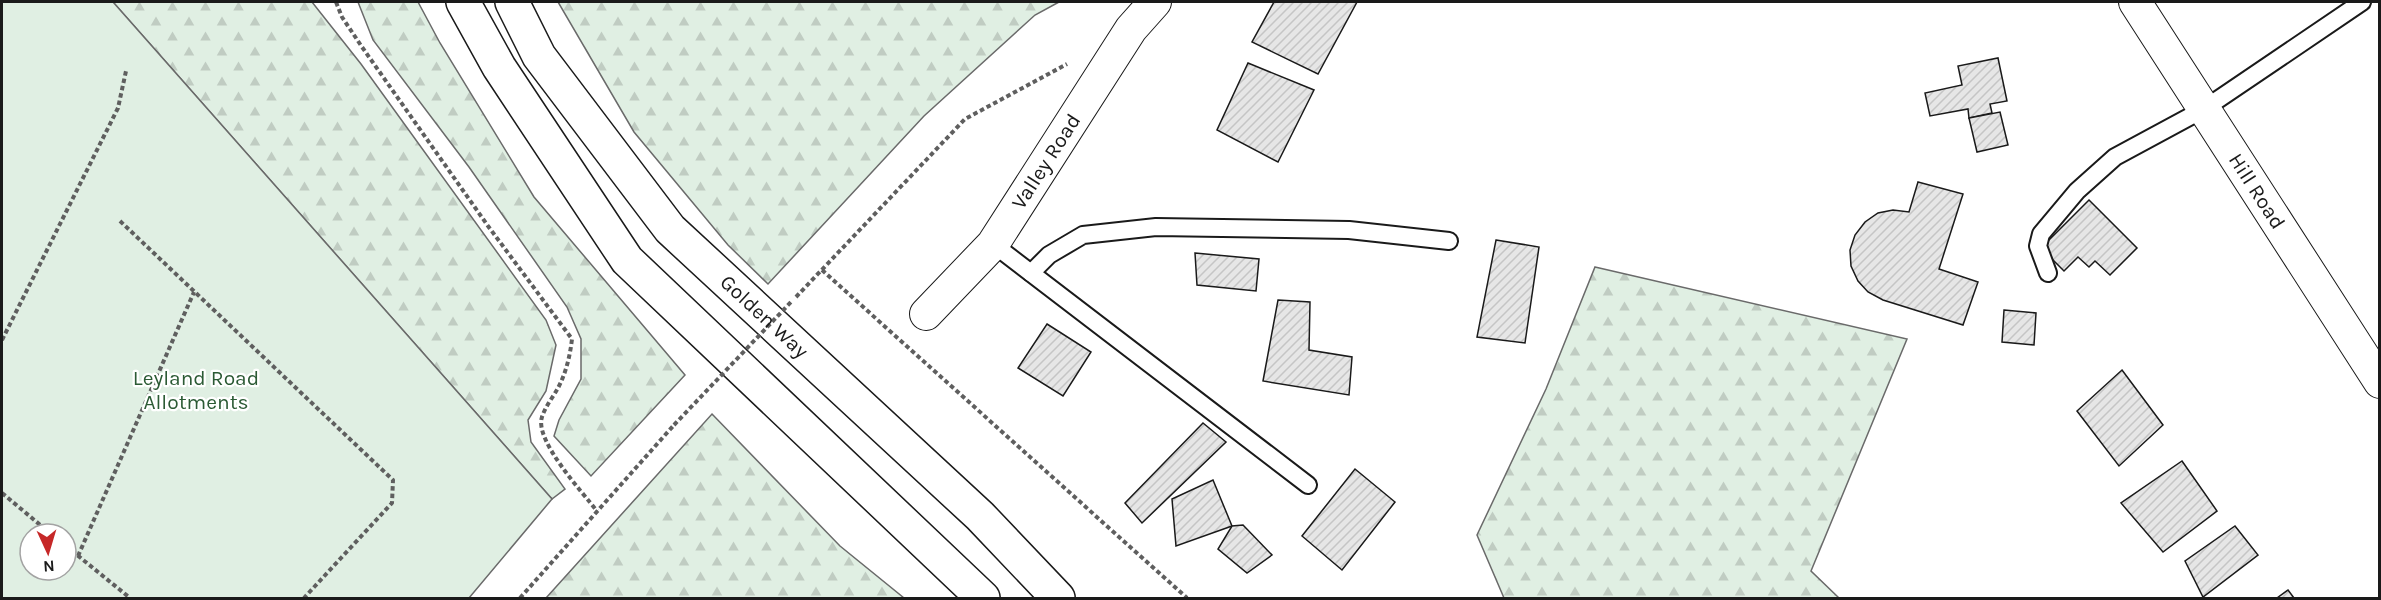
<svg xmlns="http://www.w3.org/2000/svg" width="2381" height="600" viewBox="0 0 2381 600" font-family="Karla,sans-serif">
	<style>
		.forest { fill: url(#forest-firs); stroke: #6a6a6a; stroke-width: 1.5 }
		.garden { fill: #e0efe3; stroke: #6a6a6a; stroke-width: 1.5; fill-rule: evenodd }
		.building { fill: url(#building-hatch); stroke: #1a1a1a; stroke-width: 1.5 }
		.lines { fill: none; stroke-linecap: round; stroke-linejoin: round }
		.service-casing { stroke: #1a1a1a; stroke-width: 20 }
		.minor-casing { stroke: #1a1a1a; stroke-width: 34 }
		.trunk-casing { stroke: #1a1a1a; stroke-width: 36 }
		.path { stroke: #5f5f5f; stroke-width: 4; stroke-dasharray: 4.5 3; stroke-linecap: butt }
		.service { stroke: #fff; stroke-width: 16 }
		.minor { stroke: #fff; stroke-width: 32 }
		.trunk { stroke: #fff; stroke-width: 33 }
		.path-bridge { stroke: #5f5f5f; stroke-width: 4; stroke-dasharray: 4.5 3; stroke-linecap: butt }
		.labels { text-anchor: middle; stroke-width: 4.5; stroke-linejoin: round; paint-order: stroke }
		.street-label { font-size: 21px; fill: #1a1a1a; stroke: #fff }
		.park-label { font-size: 21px; fill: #2b5a34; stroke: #fff }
	</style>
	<defs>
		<pattern id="forest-firs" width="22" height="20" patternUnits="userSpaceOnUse" patternTransform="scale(1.5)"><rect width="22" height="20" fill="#e0efe3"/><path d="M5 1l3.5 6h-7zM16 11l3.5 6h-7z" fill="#c0ccc2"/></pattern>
		<pattern id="building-hatch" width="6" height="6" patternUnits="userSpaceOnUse" patternTransform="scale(1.5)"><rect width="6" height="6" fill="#e6e6e6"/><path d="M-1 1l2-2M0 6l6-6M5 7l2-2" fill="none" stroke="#c5c5c5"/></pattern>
	</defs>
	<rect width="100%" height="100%" fill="#fff"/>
	<g class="forest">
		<path d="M113,2H312L361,64L546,320L556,345L546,391L528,420L531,442L565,489L552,499Z"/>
		<path d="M358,2H418L440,43L534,197L685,375L591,476L554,436L559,420L581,379V339L567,307L469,167L373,40Z"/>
		<path d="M558,2H1059L1035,15L924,116L768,284L728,245L634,132Z"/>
		<path d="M1595,267L1907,339L1811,571L1839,598H1504L1477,535L1546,389Z"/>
		<path d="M712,414L840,546L904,598H546Z"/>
	</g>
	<path class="garden" d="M2,2H113L552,499L469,598H2ZM30,534H66V570H30Z"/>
	<g class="building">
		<path d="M1274,2H1357L1318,74L1252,42Z"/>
		<path d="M1998,58L2007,101L1990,104L1992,113L1969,118L1968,109L1930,116L1925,93L1962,85L1958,66Z"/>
		<path d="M1248,63L1314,90L1278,162L1217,130Z"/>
		<path d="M2000,112L2008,145L1977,152L1969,118Z"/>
		<path d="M1918,182L1963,194L1939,269L1978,282L1963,325L1883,300L1868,292L1858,281L1851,266L1850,250L1855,235L1865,222L1878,213L1893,210L1909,212Z"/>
		<path d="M2089,200L2137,248L2110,275L2095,261L2089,267L2078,257L2064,271L2041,248Z"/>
		<path d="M1496,240L1539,247L1525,343L1477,337Z"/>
		<path d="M1195,253L1259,259L1256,291L1197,285Z"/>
		<path d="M1278,300L1310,302L1309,350L1352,357L1349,395L1263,381Z"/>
		<path d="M2004,310L2036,313L2034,345L2002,342Z"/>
		<path d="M1047,324L1091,352L1063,396L1018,368Z"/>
		<path d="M2122,370L2163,425L2119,466L2077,411Z"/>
		<path d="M1203,423L1226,442L1142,523L1125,503Z"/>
		<path d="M2182,461L2217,511L2163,552L2121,503Z"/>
		<path d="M1355,469L1395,502L1342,570L1302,536Z"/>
		<path d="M1213,480L1232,526L1176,546L1172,499Z"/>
		<path d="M1243,525L1272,555L1247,573L1218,549L1232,526Z"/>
		<path d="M2235,526L2258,555L2203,597L2185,561Z"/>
		<path d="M2288,590L2294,598H2277Z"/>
	</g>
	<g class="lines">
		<g class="service-casing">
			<g id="service">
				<path d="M993,244L1308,485"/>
				<path d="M1031,273L1049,255L1083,235L1156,227L1349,230L1449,241"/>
				<path d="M2048,273L2038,246L2041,234L2077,191L2115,157L2204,109L2362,2"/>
			</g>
		</g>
		<g class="minor-casing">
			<g id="minor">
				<path id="s1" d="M2135,2L2380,382"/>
				<path id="s2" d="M926,314L993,244L1131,29L1155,2"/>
			</g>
		</g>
		<g class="trunk-casing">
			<g id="trunk">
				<path d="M463,2L499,67L627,260L983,598"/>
				<path id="s3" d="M512,2L539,56L670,229L980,516L1058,598"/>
			</g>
		</g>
		<g class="path">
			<path d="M336,2L342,17L362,47L488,226L572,339C570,356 566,373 558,388C553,397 545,407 542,417C534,440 583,493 597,511"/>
			<path d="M120,221L393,480L392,503L304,598"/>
			<path d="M822,270L1187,598"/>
			<path d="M796,297L965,119L1067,64"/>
			<path d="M2,340L118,108L126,71"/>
			<path d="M2,493L51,534"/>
			<path d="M66,546L130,598"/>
			<path d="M78,556L194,292"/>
			<path d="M520,598L674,425"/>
		</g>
		<use href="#service" class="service"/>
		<use href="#minor" class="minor"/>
		<use href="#trunk" class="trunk"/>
		<path class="path-bridge" d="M674,425L791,302"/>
	</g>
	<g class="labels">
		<g class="street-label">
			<text dy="7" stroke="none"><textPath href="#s2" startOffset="195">Valley Road</textPath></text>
			<text dy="7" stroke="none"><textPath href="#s1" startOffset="225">Hill Road</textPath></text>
			<text dy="7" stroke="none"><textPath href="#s3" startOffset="406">Golden Way</textPath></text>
		</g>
		<g class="park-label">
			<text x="196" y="385">Leyland Road<tspan x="196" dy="24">Allotments</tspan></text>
		</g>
	</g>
	<rect width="2381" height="600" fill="none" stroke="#1a1a1a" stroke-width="6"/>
	<g transform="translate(48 552) rotate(176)"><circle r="28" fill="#ffffff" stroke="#a3a3a3" stroke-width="1.5"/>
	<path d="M0-4.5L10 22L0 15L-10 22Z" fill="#c62828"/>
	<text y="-9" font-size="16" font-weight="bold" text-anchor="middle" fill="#1a1a1a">N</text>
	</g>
</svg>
